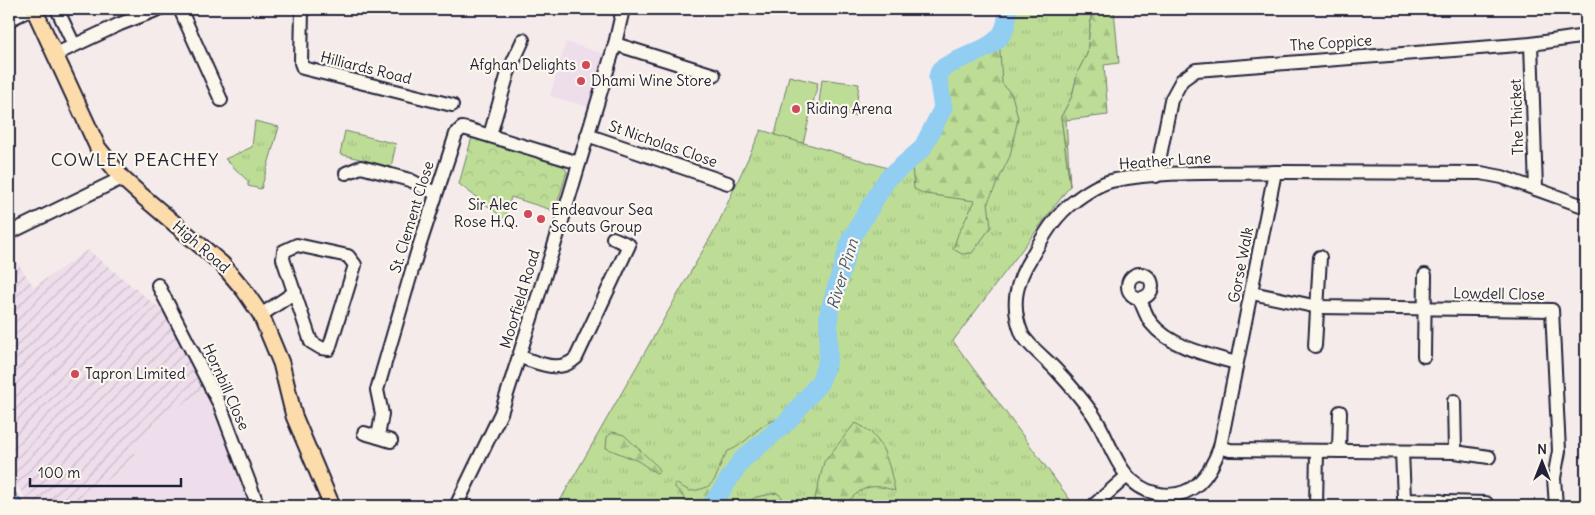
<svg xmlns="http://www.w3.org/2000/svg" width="1595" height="515" viewBox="0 0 1595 515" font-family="Delius,sans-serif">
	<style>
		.built { fill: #eeddea }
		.industrial { fill: url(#industrial-furrows) }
		.grass { fill: url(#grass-tufts); stroke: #708068 }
		.forest { fill: url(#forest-firs); stroke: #708068 }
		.park { fill: url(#park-crowns); stroke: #708068 }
		.pitch { fill: #bddd96; stroke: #708068 }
		.water { fill: url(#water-waves); stroke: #6589a9 }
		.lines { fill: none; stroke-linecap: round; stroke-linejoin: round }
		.river { stroke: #92cdf2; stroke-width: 19 }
		.minor-casing { stroke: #22223b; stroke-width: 16 }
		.major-casing { stroke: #22223b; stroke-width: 19 }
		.minor { stroke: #fbf7ec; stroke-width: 12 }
		.major { stroke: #fddcac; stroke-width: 15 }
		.poi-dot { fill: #d1495b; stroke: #fbf7ec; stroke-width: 2 }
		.labels { text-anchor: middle; stroke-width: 4.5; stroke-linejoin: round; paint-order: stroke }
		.street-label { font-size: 15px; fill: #22223b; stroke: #fbf7ec }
		.poi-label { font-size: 15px; fill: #22223b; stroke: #fbf7ec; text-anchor: start }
		.water-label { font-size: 16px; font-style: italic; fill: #445572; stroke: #fbf7ec }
		.quarter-label { font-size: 18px; letter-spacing: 1px; fill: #22223b; stroke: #fbf7ec }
	</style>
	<defs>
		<pattern id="industrial-furrows" width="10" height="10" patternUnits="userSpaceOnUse" patternTransform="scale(1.25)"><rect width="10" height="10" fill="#eeddea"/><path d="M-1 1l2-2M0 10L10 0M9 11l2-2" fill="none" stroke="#ccbdca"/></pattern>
		<pattern id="grass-tufts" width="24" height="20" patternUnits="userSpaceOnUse" patternTransform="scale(1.25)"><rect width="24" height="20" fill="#bddd96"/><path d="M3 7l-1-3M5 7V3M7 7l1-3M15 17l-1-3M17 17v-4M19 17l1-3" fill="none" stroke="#a2bd82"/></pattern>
		<pattern id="forest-firs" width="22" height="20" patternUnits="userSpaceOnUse" patternTransform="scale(1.25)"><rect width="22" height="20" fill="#bddd96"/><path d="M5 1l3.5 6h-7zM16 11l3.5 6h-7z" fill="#a2bd82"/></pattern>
		<pattern id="park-crowns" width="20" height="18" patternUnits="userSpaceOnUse" patternTransform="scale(1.25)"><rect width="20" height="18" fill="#bddd96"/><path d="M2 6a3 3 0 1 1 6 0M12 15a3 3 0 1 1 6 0" fill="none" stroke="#a2bd82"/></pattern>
		<pattern id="water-waves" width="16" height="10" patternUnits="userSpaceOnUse" patternTransform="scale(1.25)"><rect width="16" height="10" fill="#92cdf2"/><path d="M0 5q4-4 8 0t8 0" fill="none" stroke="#7eb0d0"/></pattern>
	</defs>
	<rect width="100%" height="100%" fill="#f5ebeb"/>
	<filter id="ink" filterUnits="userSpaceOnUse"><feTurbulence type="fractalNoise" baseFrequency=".02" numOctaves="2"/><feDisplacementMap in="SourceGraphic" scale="10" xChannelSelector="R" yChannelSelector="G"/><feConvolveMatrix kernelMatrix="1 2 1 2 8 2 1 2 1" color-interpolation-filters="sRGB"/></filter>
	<g filter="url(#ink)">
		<g class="built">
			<path d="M566,42L607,55L590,107L550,96Z"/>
			<path d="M206,386L252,506H72L137,458L130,446Z"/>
		</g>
		<path class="industrial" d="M88,250L170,317L206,386L130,446L137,458L72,506H31L9,474V251L34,287Z"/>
		<g class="grass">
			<path d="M997,9H1092L1087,54L1078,71L1072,96L1061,117L1070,186L953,341L1071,501L1072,506H557L718,224L761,130L894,170L919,146L940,108L934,80L937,68L999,35L1004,24L1003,12Z"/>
			<path d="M255,121L279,127L261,189L248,186V181L225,159L252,147Z"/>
			<path d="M345,131L396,144L391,167L340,154Z"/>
		</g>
		<g class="forest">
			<path d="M1092,9H1120L1114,10L1119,63L1104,65L1108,115L1066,120L1070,186L1061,117L1072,96L1078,71L1087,54Z"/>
			<path d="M999,35L1002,83L1012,95L1018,118L1010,156L988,202L991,227L972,253L962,254L953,249L958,234L975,201L925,194L914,189L912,166L913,151L919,146L940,108L934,80L937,68Z"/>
			<path d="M781,419V422L740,456L708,506H685V499L675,487V483L690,491C723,488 713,471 728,451C749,444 758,421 781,419Z"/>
			<path d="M855,423C884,434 889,464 895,491C871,482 861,487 844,506H813L824,462Z"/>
			<path d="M613,432L624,435L659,468V472L656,473L638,461L606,448L607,437Z"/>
			<path d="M777,493L782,497L783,506H742L756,497Z"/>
		</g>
		<path class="park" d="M472,137L564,166L567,172L555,211L511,197L505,219L459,184Z"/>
		<g class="pitch">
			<path d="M789,76L818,83L803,143L775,135Z"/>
			<path d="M822,79L859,84L855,116L818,111Z"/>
		</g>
		<path class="water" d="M9,484L25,506H9Z"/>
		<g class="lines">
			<path class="river" d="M711,506L742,460L788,421L820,382L828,359L829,312L851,239L887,179L922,149L943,108L938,77L940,70C968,50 1011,51 1007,9"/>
			<g class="minor-casing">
				<g id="minor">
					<path d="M57,9L74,45"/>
					<path d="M180,9L221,100"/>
					<path d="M302,9L301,63L303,68L452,105"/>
					<path d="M9,20L31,9"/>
					<path d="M615,44L714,75"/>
					<path d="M1531,44L1536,189"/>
					<path d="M54,55L120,24L159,9"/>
					<path d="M490,135L508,73L523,40"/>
					<path d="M587,135L728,183"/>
					<path d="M1275,172L1220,447C1209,478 1190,502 1155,493C1117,484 1112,441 1092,413C1082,399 1070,385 1058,372C1049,361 1028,346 1022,334C1010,305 1016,281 1032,256C1044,235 1056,214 1076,200C1088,191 1102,182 1116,180C1168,170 1223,174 1275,172H1284L1481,173L1502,177L1586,207"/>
					<path d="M346,173L361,167L410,180L435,193"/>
					<path d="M1156,176L1171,100L1182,80L1196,70L1531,44L1586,36"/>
					<path d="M9,233L122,178"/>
					<path d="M297,245L348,256L355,265L329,349L321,348L311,342L283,259L284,251Z"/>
					<circle cx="1140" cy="286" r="12"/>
					<path d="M158,285L220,405L258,506"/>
					<path d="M1252,293L1318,307L1552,310L1559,451L1554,478L1556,506"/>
					<path d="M1139,298C1143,306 1146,316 1151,323C1170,347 1208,355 1236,363"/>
					<path d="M261,315L295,292"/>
					<path d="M1315,346L1320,257"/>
					<path d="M1424,356L1425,275"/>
					<path d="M520,357C540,363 559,374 576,358L629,245L613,238"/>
					<path d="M1454,401L1455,452"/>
					<path d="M364,433L378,437"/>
					<path d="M391,441L378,437L382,414L377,390L417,253L456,134L462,128L467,129L579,163"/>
					<path d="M1220,447L1230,450L1455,452L1489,457"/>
					<path d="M1339,451L1340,412"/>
					<path d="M1402,452L1404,498L1407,500L1441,501L1448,506"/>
					<path d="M1446,502L1486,503"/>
					<path d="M456,506L501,413L561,224L615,44L623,9"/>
					<path d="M1093,506L1126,477"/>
					<path d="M1316,506L1317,451"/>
				</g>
			</g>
			<g class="major-casing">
				<path id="major" d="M34,9L98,148L122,178L141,195L222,264L244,290L261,315L281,363L294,416L332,506"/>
			</g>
			<use href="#minor" class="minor"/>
			<use href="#major" class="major"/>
		</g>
	</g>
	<g class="poi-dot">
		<circle cx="586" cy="65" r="5"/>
		<circle cx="581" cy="81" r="5"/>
		<circle cx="796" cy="109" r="5"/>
		<circle cx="528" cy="214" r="5"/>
		<circle cx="541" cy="219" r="5"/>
		<circle cx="75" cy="374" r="5"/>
	</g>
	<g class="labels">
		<g class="street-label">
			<text transform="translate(1331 43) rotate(-4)" y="5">The Coppice</text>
			<text transform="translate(366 68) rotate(14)" y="5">Hilliards Road</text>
			<text transform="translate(1517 117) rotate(-92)" y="5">The Thicket</text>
			<text transform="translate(663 144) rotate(19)" y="5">St Nicholas Close</text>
			<text transform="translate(1165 161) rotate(-4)" y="5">Heather Lane</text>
			<text transform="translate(412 217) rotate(-73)" y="5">St. Clement Close</text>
			<text transform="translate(201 247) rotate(41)" y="5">High Road</text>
			<text transform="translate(1241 265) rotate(-79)" y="5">Gorse Walk</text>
			<text transform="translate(1499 294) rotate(1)" y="5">Lowdell Close</text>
			<text transform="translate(520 299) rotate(-73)" y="5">Moorfield Road</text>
			<text transform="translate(226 387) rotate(66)" y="5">Hornbill Close</text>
		</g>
		<g class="poi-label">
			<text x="576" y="70" text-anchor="end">Afghan Delights</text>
			<text x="591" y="86">Dhami Wine Store</text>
			<text x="806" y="114">Riding Arena</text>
			<text x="518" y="210" text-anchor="end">Sir Alec<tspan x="518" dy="17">Rose H.Q.</tspan></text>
			<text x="551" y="215">Endeavour Sea<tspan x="551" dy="17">Scouts Group</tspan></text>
			<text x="85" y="379">Tapron Limited</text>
		</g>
		<g class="water-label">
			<text transform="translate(842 274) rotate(-73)" y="6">River Pinn</text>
		</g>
		<g class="quarter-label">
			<text x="135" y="166">COWLEY PEACHEY</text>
		</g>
	</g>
	<rect width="1595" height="515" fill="none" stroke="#fbf7ec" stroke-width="30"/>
	<rect x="15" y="15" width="1565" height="485" fill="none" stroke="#22223b" stroke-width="2" filter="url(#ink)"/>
	<g transform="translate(1542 462)" stroke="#fbf7ec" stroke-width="4" paint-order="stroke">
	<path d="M0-4L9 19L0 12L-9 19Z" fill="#22223b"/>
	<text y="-8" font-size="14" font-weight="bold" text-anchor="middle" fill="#22223b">N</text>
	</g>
	<path d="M30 478v8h151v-8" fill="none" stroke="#22223b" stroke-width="2.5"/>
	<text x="38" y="478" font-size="15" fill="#22223b" stroke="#fbf7ec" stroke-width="4" paint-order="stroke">100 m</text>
</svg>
